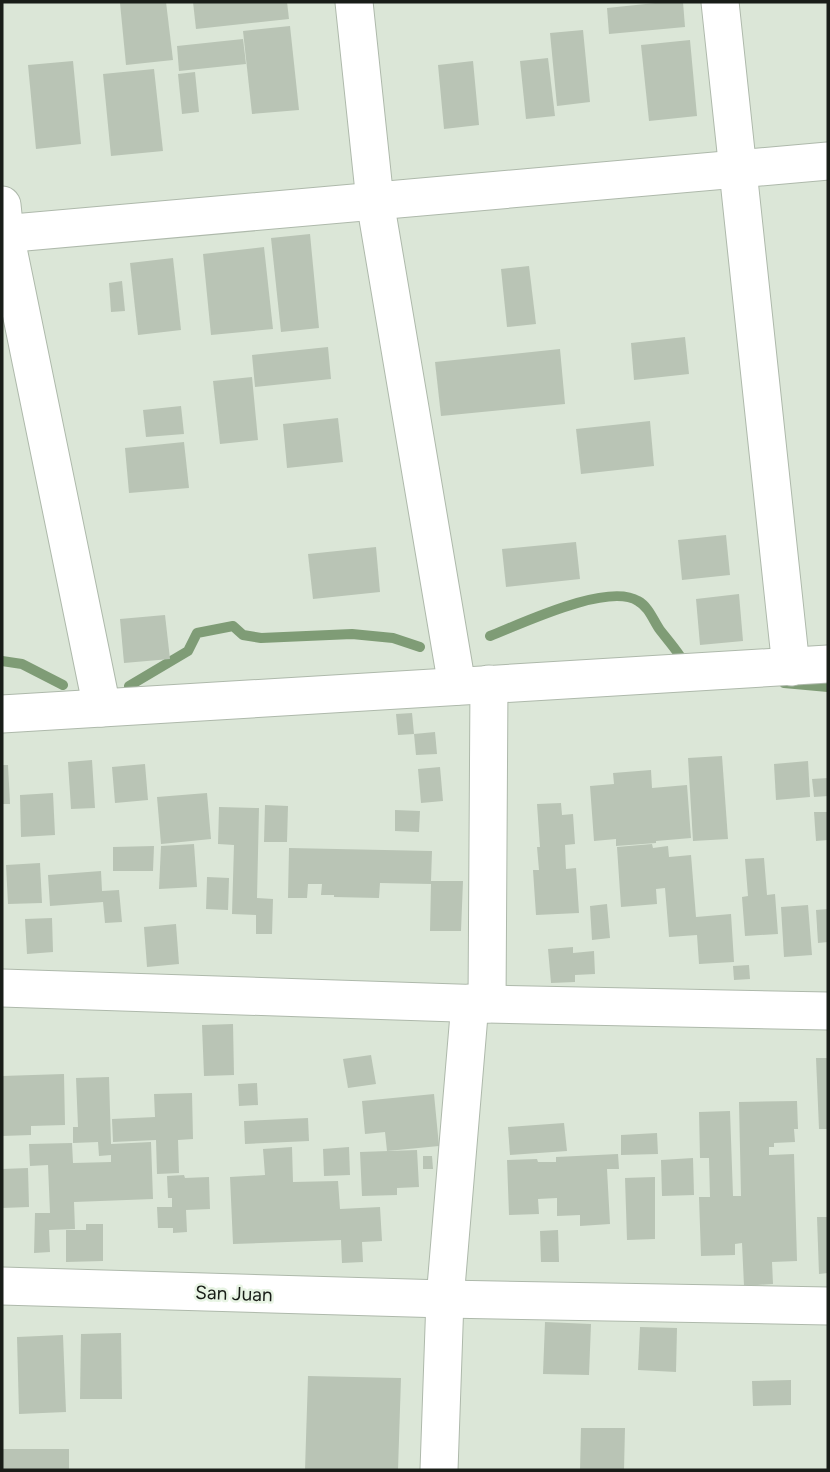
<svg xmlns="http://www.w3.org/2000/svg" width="830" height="1472" viewBox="0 0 830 1472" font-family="Figtree,sans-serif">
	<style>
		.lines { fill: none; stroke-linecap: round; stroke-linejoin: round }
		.stream { stroke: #7f9c76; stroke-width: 10 }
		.building { fill: #b9c4b5 }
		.minor-casing { stroke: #aeb9ab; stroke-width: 39 }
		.minor { stroke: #fff; stroke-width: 37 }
		.labels { text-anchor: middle; stroke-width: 5; stroke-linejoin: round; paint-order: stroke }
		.street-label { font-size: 19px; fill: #191d18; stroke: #e8f4e4 }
	</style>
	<rect width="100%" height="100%" fill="#dbe6d7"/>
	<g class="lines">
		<g class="stream">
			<path d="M490,636C521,624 608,582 638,601C649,607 653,620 660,630C667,639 674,647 680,656"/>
			<path d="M2,661L22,664L63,685"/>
			<path d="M784,683L828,687"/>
			<path d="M129,686L188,651L197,633L233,626L243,635L261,638L352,634L393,638L420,647"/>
		</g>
	</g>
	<g class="building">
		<path d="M130,2H166L173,60L126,65L120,3Z"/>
		<path d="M193,2H287L289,19L196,29Z"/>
		<path d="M665,2H683L685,27L609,34L607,8Z"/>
		<path d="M290,26L299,110L252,114L243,31Z"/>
		<path d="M583,30L590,102L557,106L550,33Z"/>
		<path d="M243,39L246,64L179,71L177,46Z"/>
		<path d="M690,40L697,116L649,121L641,45Z"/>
		<path d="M548,58L555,116L526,119L520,61Z"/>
		<path d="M73,61L81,144L36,149L28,65Z"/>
		<path d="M473,61L479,125L444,129L438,65Z"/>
		<path d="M154,69L163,151L111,156L103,74Z"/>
		<path d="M195,72L199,112L182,114L178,74Z"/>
		<path d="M310,234L319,328L281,332L271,238Z"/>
		<path d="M264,247L273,329L211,335L203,254Z"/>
		<path d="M173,258L181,330L138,335L130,263Z"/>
		<path d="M529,266L536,324L507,327L501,269Z"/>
		<path d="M122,281L125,311L111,312L109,283Z"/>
		<path d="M685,337L689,374L634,380L631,343Z"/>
		<path d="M328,347L331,379L255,387L252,355Z"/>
		<path d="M560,349L565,404L441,416L435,362Z"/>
		<path d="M252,377L258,440L220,444L213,381Z"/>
		<path d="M181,406L184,434L146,437L143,410Z"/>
		<path d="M338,418L343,462L287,468L283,424Z"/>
		<path d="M650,421L654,466L581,474L576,429Z"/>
		<path d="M184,442L189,488L129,493L125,448Z"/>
		<path d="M726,535L730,575L682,580L678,540Z"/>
		<path d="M576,542L580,579L506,587L502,549Z"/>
		<path d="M376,547L380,592L313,599L308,554Z"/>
		<path d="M739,594L743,641L700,645L696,599Z"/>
		<path d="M165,615L170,659L124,663L120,619Z"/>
		<path d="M412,713L414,734L398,735L396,714Z"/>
		<path d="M435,732L437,754L416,755L414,734Z"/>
		<path d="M722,756L728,839L693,841L688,758Z"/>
		<path d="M92,760L95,808L71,809L68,762Z"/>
		<path d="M808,761L810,797L776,800L774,764Z"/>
		<path d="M145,764L148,800L115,803L112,767Z"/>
		<path d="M2,765H8L10,804H2Z"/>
		<path d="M440,767L443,801L421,803L418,769Z"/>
		<path d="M651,770L652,788L687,785L691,838L656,841V843L616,846V839L594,841L590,786L614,784L613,773Z"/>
		<path d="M828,778V796L814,797L812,779Z"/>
		<path d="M53,793L55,835L21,837L20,795Z"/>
		<path d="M207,793L211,839L161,844L157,797Z"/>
		<path d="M561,803L562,815L573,814L575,844L565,845L566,869L576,868L579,913L536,915L533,870H539L537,847H540L537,804Z"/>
		<path d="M265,805L288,806L287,842H264Z"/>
		<path d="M219,807L259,808L257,898L273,899L272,934H256V915L232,914L234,845L218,844Z"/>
		<path d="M395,810L420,811L419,832L395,831Z"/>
		<path d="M814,812H828V840L816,841Z"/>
		<path d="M194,844L197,887L159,889L161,846Z"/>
		<path d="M652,844L653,848L668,846L669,857L691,855L696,917L731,914L734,962L699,964L697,935L669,937L665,888L656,889L657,904L621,907L617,847Z"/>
		<path d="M154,846L153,871H113V847Z"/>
		<path d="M289,848L432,851L431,881H463L461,931H430L431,884L380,883L379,898L334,897V895H321L322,884H308L307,898H288Z"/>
		<path d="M764,858L767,895L775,894L778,934L745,936L742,897L748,896L745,859Z"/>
		<path d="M40,863L42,903L8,904L6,865Z"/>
		<path d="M101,871L102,891L119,890L122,922L105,923L103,902L50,906L48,875Z"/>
		<path d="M207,877L229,878L228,910L206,909Z"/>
		<path d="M607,904L610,938L592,940L590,906Z"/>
		<path d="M808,905L812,955L784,957L781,907Z"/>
		<path d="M828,909V942L818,943L816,910Z"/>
		<path d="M52,918L53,952L27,954L25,919Z"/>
		<path d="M176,924L179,964L147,967L144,927Z"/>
		<path d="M573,947V953L594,951L595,974L575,975V982L551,983L548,949Z"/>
		<path d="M749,965L750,979L734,980L733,966Z"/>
		<path d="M233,1024L234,1075L204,1076L202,1025Z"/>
		<path d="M371,1055L376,1084L348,1088L343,1059Z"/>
		<path d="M816,1058H828V1129H819Z"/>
		<path d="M64,1074L65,1125L31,1126V1135L2,1136V1076Z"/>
		<path d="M109,1077L111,1144L151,1142L153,1199L74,1202L75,1229L49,1230L50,1252L34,1253L35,1213H50L48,1165L30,1166L29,1144L72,1143L73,1163L111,1162V1155L99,1156L98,1142L73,1143V1127H78L76,1078Z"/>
		<path d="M257,1083L258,1105L239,1106L238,1084Z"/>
		<path d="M192,1093L193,1139L178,1140L179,1173L157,1174L156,1140L113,1142L112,1119L155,1117L154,1094Z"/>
		<path d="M434,1094L439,1146L387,1151L385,1132L365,1134L362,1101Z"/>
		<path d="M797,1101L798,1129H794L795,1142L774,1143V1147H769V1155L794,1154L797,1261L772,1262L773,1284L744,1286L742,1243L735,1244V1255L701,1256L699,1197H710L709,1158H700L699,1112L730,1111L733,1196H741L739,1102Z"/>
		<path d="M308,1118L309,1141L245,1144L244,1121Z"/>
		<path d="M564,1123L567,1151L510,1155L508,1127Z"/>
		<path d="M657,1133L658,1154L621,1155V1135Z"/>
		<path d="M292,1147L293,1182L338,1181L340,1209L380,1207L382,1241L362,1242L363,1262L342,1263L341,1240L233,1244L230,1177L265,1175L263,1149Z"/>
		<path d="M349,1147L350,1175L324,1176L323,1149Z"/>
		<path d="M417,1150L419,1187L397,1188V1195L362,1196L360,1152Z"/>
		<path d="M618,1154L619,1169H607L610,1224L580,1226V1215L557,1216V1198L538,1199L539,1214L509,1215L507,1160L537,1159L538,1162H556V1157Z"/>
		<path d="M423,1156H432L433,1169H423Z"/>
		<path d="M693,1158L694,1195L662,1196L661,1160Z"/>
		<path d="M28,1168L29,1207L2,1208V1169Z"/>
		<path d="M184,1175L185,1178L209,1177L210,1209L186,1210L187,1232L173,1233V1228H158L157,1207H172V1198H168L167,1176Z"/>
		<path d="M655,1177V1239L627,1240L625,1178Z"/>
		<path d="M817,1217H828V1273L819,1274Z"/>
		<path d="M86,1224H103V1261L66,1262V1230H86Z"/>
		<path d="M558,1230L559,1262H541L540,1231Z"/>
		<path d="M545,1322L591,1324L589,1375L543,1374Z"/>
		<path d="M640,1327L677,1328L676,1372L638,1370Z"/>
		<path d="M121,1333L122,1399H80L81,1334Z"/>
		<path d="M63,1335L66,1412L19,1414L17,1337Z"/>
		<path d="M308,1376L401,1378L398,1470H305Z"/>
		<path d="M791,1380V1405L753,1406L752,1381Z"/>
		<path d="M581,1428H625L624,1470H580Z"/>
		<rect x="2" y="1449" width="67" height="21"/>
	</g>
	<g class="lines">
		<g class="minor-casing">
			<g id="minor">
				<path d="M354,2L375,201L457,686"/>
				<path d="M720,2L791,667"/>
				<path d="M2,205L5,234L102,708"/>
				<path d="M2,234L828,161"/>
				<path d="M2,714L828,664"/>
				<path d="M2,988L487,1004L828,1011"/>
				<path d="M487,1004L489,684"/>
				<path d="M2,1286L445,1299L828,1306"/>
				<path d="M439,1470L445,1299L470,1003"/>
			</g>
		</g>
		<use href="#minor" class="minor"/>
	</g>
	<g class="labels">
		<g class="street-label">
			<text transform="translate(234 1293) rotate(2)" y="7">San Juan</text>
		</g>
	</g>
	<rect width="830" height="1472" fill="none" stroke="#191d18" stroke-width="7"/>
</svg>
